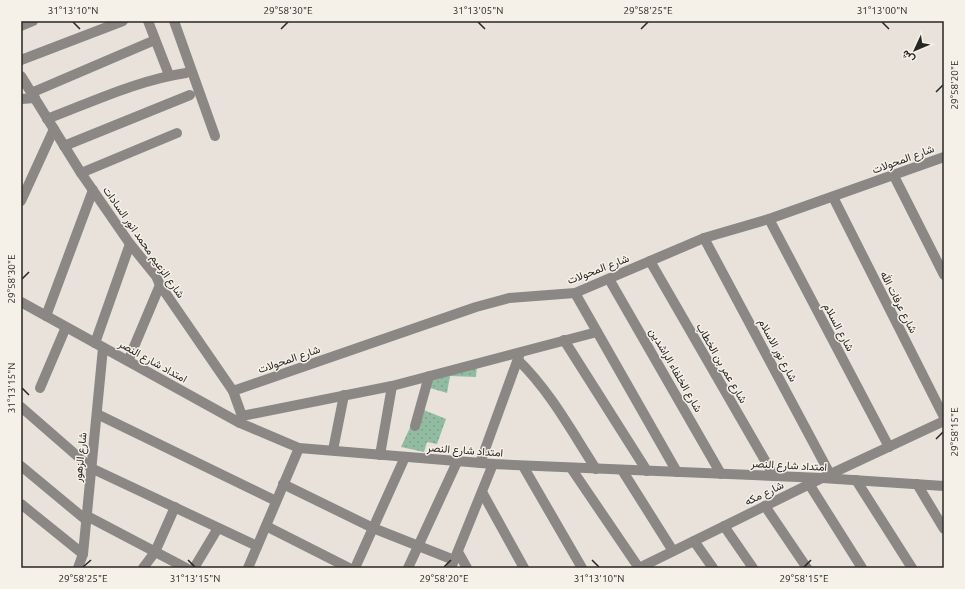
<svg xmlns="http://www.w3.org/2000/svg" width="965" height="589" viewBox="0 0 965 589" font-family="Ubuntu,Vazirmatn,sans-serif">
	<style>
		.grass { fill: url(#grass-dots) }
		.lines { fill: none; stroke-linecap: round; stroke-linejoin: round }
		.minor { stroke: #8a8785; stroke-width: 10 }
		.ticks { fill: none; stroke: #282623; stroke-width: 1.5 }
		.labels { text-anchor: middle; stroke-width: 3; stroke-linejoin: round; paint-order: stroke }
		.street-label { font-size: 11px; fill: #282623; stroke: #f5f0e8 }
		.neatline { fill: none; stroke: #282623; stroke-width: 1.5 }
		.ticks-label { font-size: 10px; text-anchor: middle; fill: #282623 }
	</style>
	<defs>
		<pattern id="grass-dots" width="8" height="8" patternUnits="userSpaceOnUse"><rect width="8" height="8" fill="#91bca1"/><path d="M2 2h.1M6 6h.1" fill="none" stroke="#7da18a" stroke-width="1.8" stroke-linecap="round"/></pattern>
	</defs>
	<rect width="100%" height="100%" fill="#e8e2db"/>
	<g class="grass">
		<path d="M477,364L476,377L450,376L447,393L430,388L432,373Z"/>
		<path d="M419,408L446,419L437,444L427,442L424,452L401,447Z"/>
	</g>
	<g class="lines">
		<g class="minor">
			<path d="M148,21L169,75"/>
			<path d="M174,21L215,136"/>
			<path d="M21,26L33,21"/>
			<path d="M21,60L123,21"/>
			<path d="M21,76L81,173L130,244L156,276L160,285L233,391L242,416L240,423"/>
			<path d="M31,93L155,40"/>
			<path d="M21,99L35,98"/>
			<path d="M47,119C92,102 138,80 186,73"/>
			<path d="M64,146L190,95"/>
			<path d="M81,173L177,133"/>
			<path d="M894,176L944,275"/>
			<path d="M833,197L944,417"/>
			<path d="M21,201L54,129"/>
			<path d="M769,219L889,447"/>
			<path d="M704,238L830,474"/>
			<path d="M650,261L774,476"/>
			<path d="M609,279L721,474"/>
			<path d="M575,293L677,472"/>
			<path d="M21,302L240,423L299,448L493,464L822,478L944,486"/>
			<path d="M46,316L93,190"/>
			<path d="M564,340L647,471"/>
			<path d="M95,343L130,244"/>
			<path d="M518,360C550,391 572,432 596,469"/>
			<path d="M128,361L160,285"/>
			<path d="M40,388L66,327"/>
			<path d="M233,391L476,307L509,298L575,293L704,238L769,219L944,157"/>
			<path d="M21,407L91,468L257,546"/>
			<path d="M97,414L276,501"/>
			<path d="M242,416L392,386L597,332"/>
			<path d="M415,426L429,376"/>
			<path d="M333,450L344,395"/>
			<path d="M380,455L392,386"/>
			<path d="M480,463L519,356"/>
			<path d="M21,466L86,520"/>
			<path d="M523,466L582,568"/>
			<path d="M571,468L639,568"/>
			<path d="M622,470L673,551"/>
			<path d="M856,480L912,568"/>
			<path d="M283,484L373,528L454,560"/>
			<path d="M809,484L862,568"/>
			<path d="M917,484L944,529"/>
			<path d="M482,492L524,568"/>
			<path d="M21,504L83,554"/>
			<path d="M765,506L807,568"/>
			<path d="M87,516L186,568"/>
			<path d="M266,526L349,568"/>
			<path d="M724,526L753,568"/>
			<path d="M694,541L713,568"/>
			<path d="M458,552L467,568"/>
			<path d="M78,568L83,554L103,348"/>
			<path d="M143,568L155,552L175,507"/>
			<path d="M194,568L218,528"/>
			<path d="M248,568L299,448"/>
			<path d="M355,568L405,457"/>
			<path d="M408,568L457,462"/>
			<path d="M451,568L493,464"/>
			<path d="M639,568L822,478L944,421"/>
		</g>
	</g>
	<path class="ticks" d="M73,22L80,29M478,22L485,29M882,22L889,29M281,29L288,22M641,29L648,22M936,92L943,85M22,279L29,272M22,388L29,395M936,439L943,432M188,560L195,567M592,560L599,567M83,567L91,560M444,567L451,560M804,567L811,560"/>
	<g class="labels">
		<g class="street-label">
			<text transform="translate(903 159) rotate(-20)" y="4">شارع المحولات</text>
			<text transform="translate(144 242) rotate(55)" y="4">شارع الزعيم محمد انور السادات</text>
			<text transform="translate(598 269) rotate(-21)" y="4">شارع المحولات</text>
			<text transform="translate(899 302) rotate(63)" y="4">شارع عرفات الله</text>
			<text transform="translate(839 327) rotate(62)" y="4">شارع السلام</text>
			<text transform="translate(778 350) rotate(62)" y="4">شارع نور الاسلام</text>
			<text transform="translate(289 359) rotate(-19)" y="4">شارع المحولات</text>
			<text transform="translate(153 361) rotate(29)" y="4">امتداد شارع النصر</text>
			<text transform="translate(722 363) rotate(60)" y="4">شارع عمر بن الخطاب</text>
			<text transform="translate(676 370) rotate(60)" y="4">شارع الخلفاء الراشدين</text>
			<text transform="translate(465 450) rotate(4)" y="4">امتداد شارع النصر</text>
			<text transform="translate(80 457) rotate(-84)" y="4">شارع الزهور</text>
			<text transform="translate(789 465) rotate(3)" y="4">امتداد شارع النصر</text>
			<text transform="translate(764 493) rotate(-26)" y="4">شارع مكه</text>
		</g>
	</g>
	<rect width="965" height="589" fill="none" stroke="#f5f0e8" stroke-width="44"/>
	<g transform="translate(915 50) rotate(226)" stroke="#f5f0e8" stroke-width="3" paint-order="stroke">
	<path d="M0-3L7 15L0 10L-7 15Z" fill="#282623"/>
	<text y="-6" font-size="11" font-weight="bold" text-anchor="middle" fill="#282623">ش</text>
	</g>
	<rect x="22" y="22" width="921" height="545" class="neatline"/>
	<g class="ticks-label">
		<text x="73" y="14">31°13'10"N</text>
		<text x="288" y="14">29°58'30"E</text>
		<text x="478" y="14">31°13'05"N</text>
		<text x="648" y="14">29°58'25"E</text>
		<text x="882" y="14">31°13'00"N</text>
		<text transform="translate(954 85) rotate(-90)" y="4">29°58'20"E</text>
		<text transform="translate(11 279) rotate(-90)" y="4">29°58'30"E</text>
		<text transform="translate(11 388) rotate(-90)" y="4">31°13'15"N</text>
		<text transform="translate(954 432) rotate(-90)" y="4">29°58'15"E</text>
		<text x="83" y="582">29°58'25"E</text>
		<text x="195" y="582">31°13'15"N</text>
		<text x="444" y="582">29°58'20"E</text>
		<text x="599" y="582">31°13'10"N</text>
		<text x="804" y="582">29°58'15"E</text>
	</g>
</svg>
